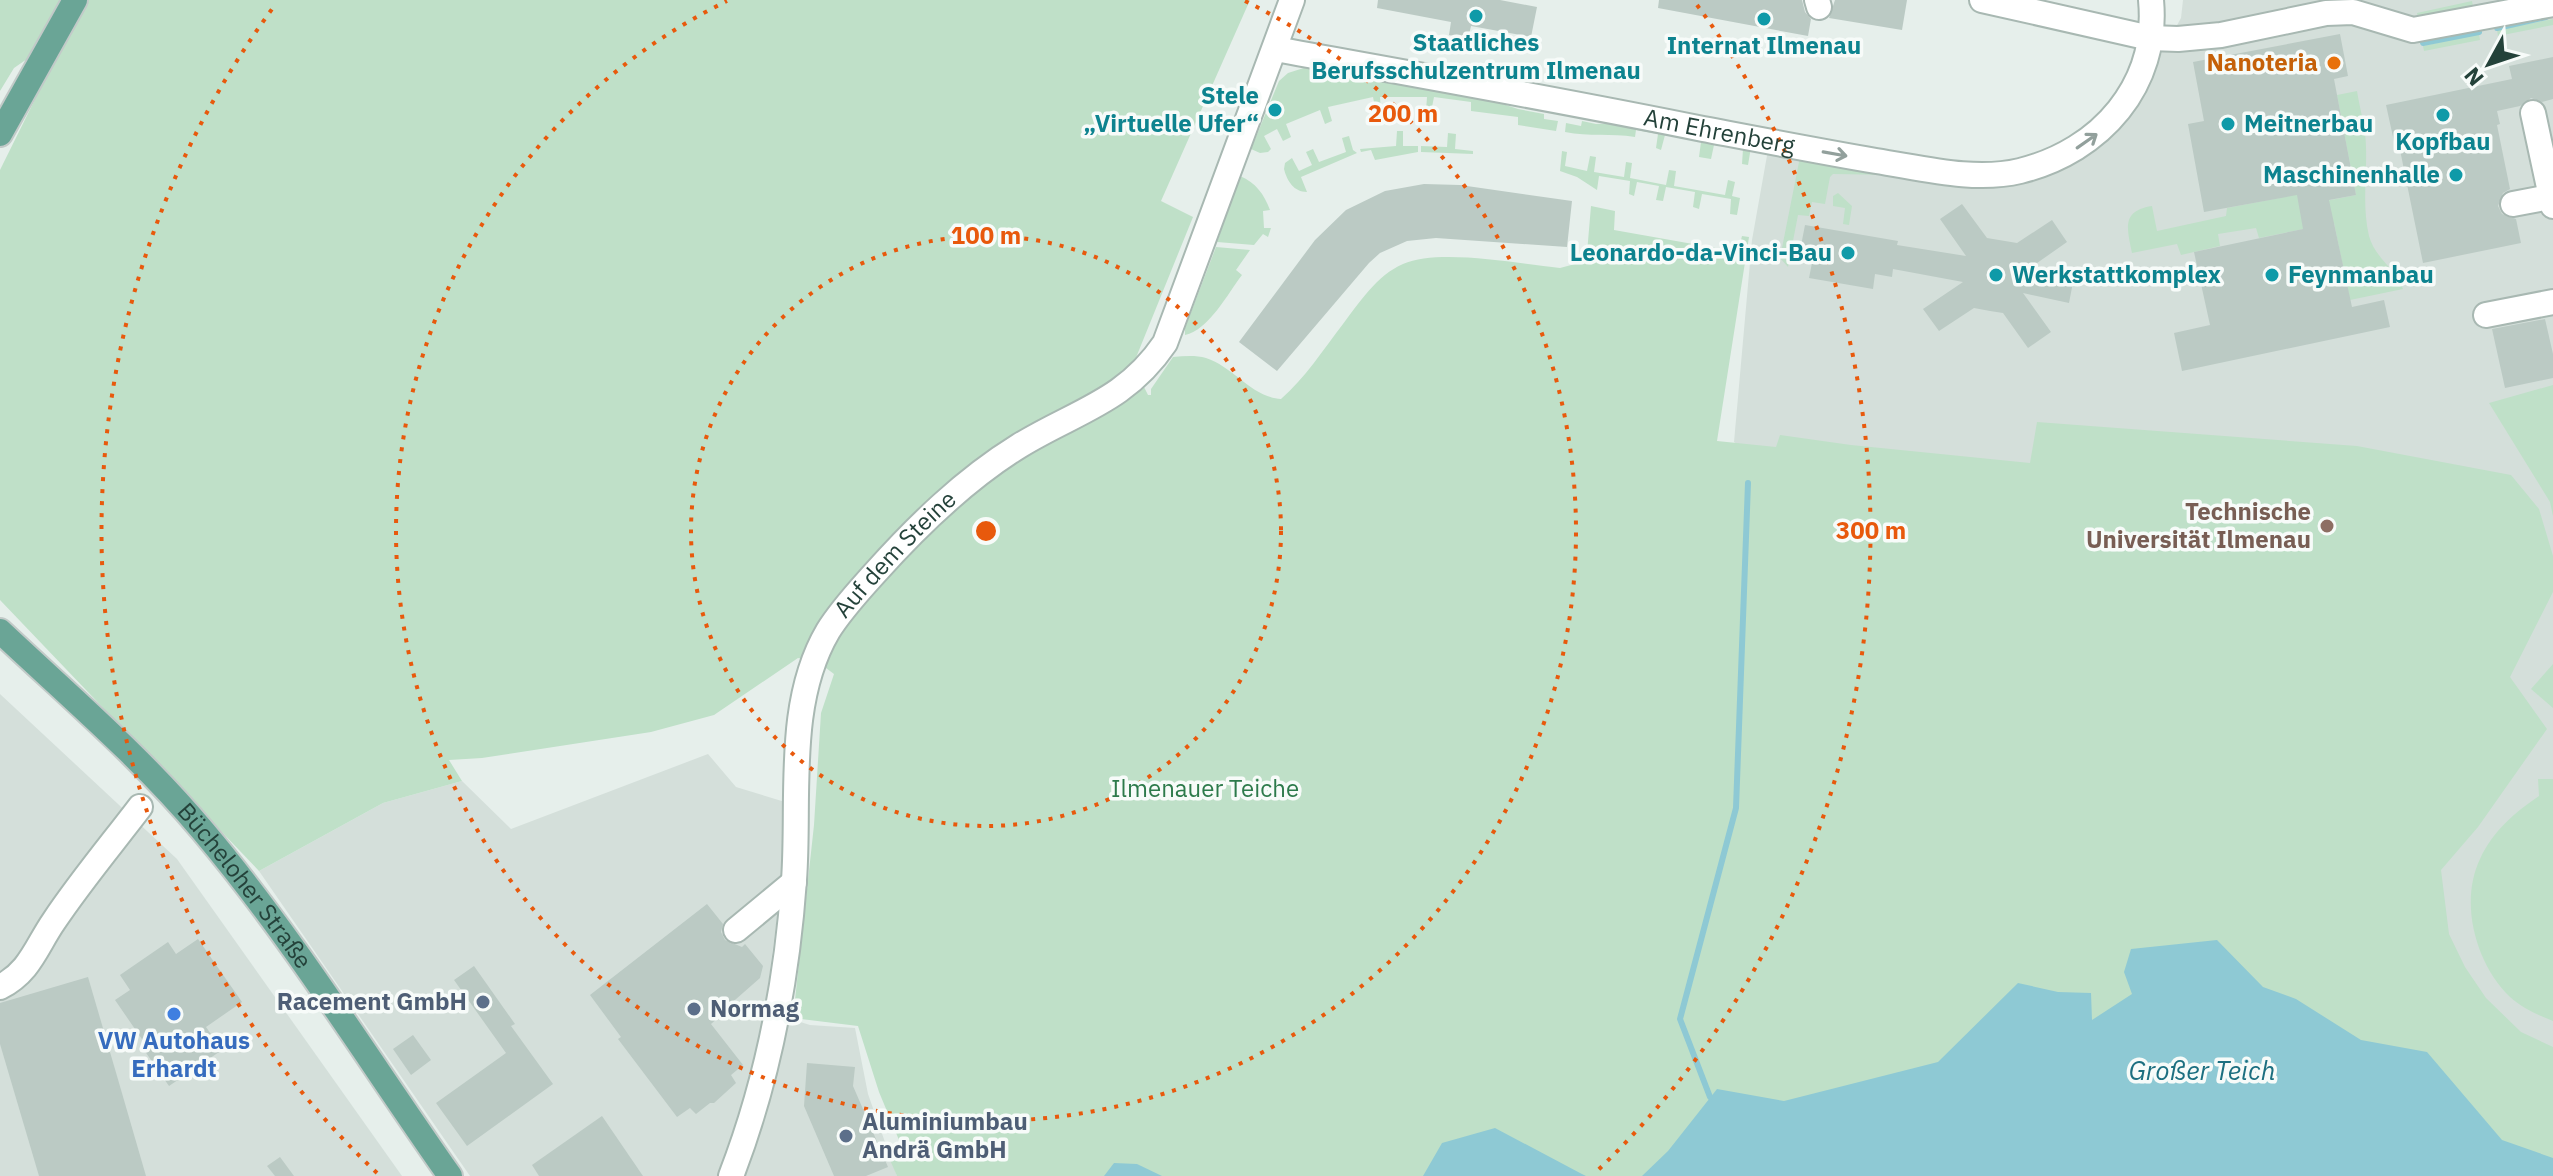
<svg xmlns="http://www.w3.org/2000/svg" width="2553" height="1176" viewBox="0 0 2553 1176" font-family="'IBM Plex Sans',sans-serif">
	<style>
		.built { fill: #d4dfda }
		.green { fill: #bfe0c8 }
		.water { fill: #8ec9d4 }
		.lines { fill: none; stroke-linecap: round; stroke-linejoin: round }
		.stream { stroke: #8ec9d4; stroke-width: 6 }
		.building { fill: #bbcac4 }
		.minor-casing { stroke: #a8b8b2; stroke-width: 28 }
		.major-casing { stroke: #c2cac8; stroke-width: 28 }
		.minor { stroke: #fff; stroke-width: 24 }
		.major { stroke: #6aa596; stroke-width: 24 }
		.oneway { stroke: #92a09c }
		.ring { fill: none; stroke: #e8590c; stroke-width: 4; stroke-dasharray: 4 8 }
		.culture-dot { fill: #0f9aa8; stroke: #f7fbf9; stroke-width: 3 }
		.food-dot { fill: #e8710a; stroke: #f7fbf9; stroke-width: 3 }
		.education-dot { fill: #8d6e63; stroke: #f7fbf9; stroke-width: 3 }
		.service-dot { fill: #5c6f8a; stroke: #f7fbf9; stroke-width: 3 }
		.shop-dot { fill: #3f7fe0; stroke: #f7fbf9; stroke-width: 3 }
		.labels { text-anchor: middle; stroke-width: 7; stroke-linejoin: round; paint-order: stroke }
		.culture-label { font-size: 24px; font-weight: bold; fill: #0d838f; stroke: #f7fbf9 }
		.food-label { font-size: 24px; font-weight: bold; fill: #c56008; stroke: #f7fbf9; text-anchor: end }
		.street-label { font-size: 24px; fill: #24423a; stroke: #f7fbf9 }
		.education-label { font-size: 24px; font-weight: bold; fill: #785e54; stroke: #f7fbf9; text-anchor: end }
		.park-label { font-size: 24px; fill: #2d7a4b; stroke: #f7fbf9 }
		.service-label { font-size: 24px; font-weight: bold; fill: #4e5e75; stroke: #f7fbf9; text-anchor: start }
		.shop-label { font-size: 24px; font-weight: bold; fill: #366cbe; stroke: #f7fbf9 }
		.water-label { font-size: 26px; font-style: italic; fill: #1c6f80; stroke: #f7fbf9 }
		.centre { fill: #e8590c; stroke: #f7fbf9; stroke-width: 4 }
		.ring-label { font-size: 24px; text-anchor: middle; font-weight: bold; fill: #e8590c; stroke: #f7fbf9; stroke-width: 7; stroke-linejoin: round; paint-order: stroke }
	</style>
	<rect width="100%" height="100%" fill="#e6efeb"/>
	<g class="built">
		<path d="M2183,0H2553V1080L1734,442L1752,240L1768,150L2030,177L2127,116L2181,18Z"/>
		<path d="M0,694L177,859L402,1176H0Z"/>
		<path d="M708,754L736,787L785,802L782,878L766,1002L794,1020L810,1025L855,1028L868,1094L897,1176H470L259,871L383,803L462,781L511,829Z"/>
	</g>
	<g class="green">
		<path d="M0,0H62L27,59L14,68L0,91Z"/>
		<path d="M89,0H1250L1161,201L1193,217L1133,365L1148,395H1151V389L1173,357C1184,356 1196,355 1206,358C1234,367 1251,397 1281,399C1305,378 1323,350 1343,324C1359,303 1377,275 1403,264C1440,248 1519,264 1560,268L1575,264L1587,253L1591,206L1615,211L1614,230L1738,252L1742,236L1749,237L1717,441L1776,447L1780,435L1851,445L2030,463L2037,422L2357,446L2511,475L2539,509L2553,556V592L2510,677L2547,729L2478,827L2441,870L2449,934L2465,967L2486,998L2521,1032L2553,1047V1176H897L890,1160L904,1152L879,1092L858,1026L793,1018L814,825L821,713L834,674L818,662L798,658L714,715L651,732L482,758L449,760L462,781L383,803L259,871L0,600V170L50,69Z"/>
		<path d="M2472,1L2473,6L2418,18L2417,13Z"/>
		<path d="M2553,19V25L2498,36L2497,30Z"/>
		<path d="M2479,34L2480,40L2424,51L2423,46Z"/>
		<path d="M1310,66L1467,92L1518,109L1544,114V119L1558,121L1556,131L1518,125V117L1471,111V102L1434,97L1431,112L1426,111L1427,97H1380L1381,112H1376L1373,97L1328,107L1332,121L1325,124L1320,110L1286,124L1291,137L1283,141L1277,129L1264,136L1271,149L1268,152L1260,153L1251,149L1279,81L1288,73Z"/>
		<path d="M2357,91C2360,110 2366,129 2366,147C2367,177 2362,206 2369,236C2375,258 2395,268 2403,289L2350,300L2334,223L2259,238L2256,228L2218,234L2220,246L2181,255L2177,244L2132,253C2127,228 2121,211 2152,206L2157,231L2226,216L2227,208L2279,198L2294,176L2300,206L2356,195L2337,95Z"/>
		<path d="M1582,121L1596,124L1632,122L1751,147L1748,165L1742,164L1743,149L1714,145L1711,159L1699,157L1701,142L1665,135L1661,150L1656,148L1658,134L1636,130L1635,137C1611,133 1589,137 1565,132L1566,123L1581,126Z"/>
		<path d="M1397,131H1403V146H1418V152L1375,160L1371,150L1361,152L1360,149L1396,146Z"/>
		<path d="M1448,133L1456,134L1455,149L1473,151V154L1421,152V146L1447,147Z"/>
		<path d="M1349,136L1353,150L1357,153L1301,177L1307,192C1294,192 1287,181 1284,169L1285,163L1292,158L1299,171L1312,165L1306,152L1313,149L1319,162L1346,152L1342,138Z"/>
		<path d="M1562,151L1567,152L1565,166L1587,171L1590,156L1596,157L1594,172L1624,177L1626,162L1632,163L1630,178L1666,185L1669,170L1676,171L1674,186L1725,195L1728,180L1735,182L1732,196L1740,198L1737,215L1730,214L1731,199L1702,194L1699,209L1693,207L1695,192L1666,187L1663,201L1656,200L1659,186L1637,182L1634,196L1629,194L1630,181L1599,176L1597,190L1577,177L1560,171Z"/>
		<path d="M1800,157L1893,175L1833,174L1830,177L1825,204L1812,202L1809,216L1798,215L1788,267L1780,258Z"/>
		<path d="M1240,176C1256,183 1264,194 1270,210L1263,211L1264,228H1271L1268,237L1263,234L1254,245L1217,242Z"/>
		<path d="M1838,193L1852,206L1849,225L1843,224L1845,208L1833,206V196Z"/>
		<path d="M1216,247L1250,250L1236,270L1242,275C1228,293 1209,330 1185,335V328Z"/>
		<path d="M2553,385V516L2550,502L2489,403Z"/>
		<path d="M2553,664V708L2531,689Z"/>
		<path d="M2538,779H2553V1021C2538,1015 2522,1008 2510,997C2476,964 2459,903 2480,859C2493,831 2514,813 2539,796Z"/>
	</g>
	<g class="water">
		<path d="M2217,940L2263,987L2296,999L2361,1040L2427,1052L2502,1140L2553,1158V1176H1642L1668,1151L1717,1089L1784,1101L1938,1062L2018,983L2058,992L2091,993L2092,1020L2132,994L2124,972L2131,949Z"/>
		<path d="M1495,1128L1580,1173L1586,1176H1423L1442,1143Z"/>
		<path d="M1114,1163L1137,1164L1162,1176H1104Z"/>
	</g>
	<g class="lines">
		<g class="stream">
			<path d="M2497,28L2546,17"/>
			<path d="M2423,43L2479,32"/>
			<path d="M1710,1097L1680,1019L1736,808L1748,483"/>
		</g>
	</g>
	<g class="building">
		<path d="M1378,0H1500L1537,7L1531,37L1471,26L1468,39L1449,35L1451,22L1377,8Z"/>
		<path d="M1659,0H1802L1805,12L1811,19L1808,36L1658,8Z"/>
		<path d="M1835,0H1907L1902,30L1829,18Z"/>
		<path d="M2340,34L2348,76L2334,79L2356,195L2329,200L2352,307L2384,300L2390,327L2182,371L2174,333L2210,325L2194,252L2303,229L2297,195L2204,212L2188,124L2204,121L2193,62Z"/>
		<path d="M2553,57V99L2542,102L2531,98L2520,106L2497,111L2500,124L2497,125L2510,189L2503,193L2498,206L2502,214L2516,219L2521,243L2423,263L2399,145L2395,146L2386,105L2512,79L2509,66Z"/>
		<path d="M1424,184L1460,185L1572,201L1567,247L1436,238L1407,241L1380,253L1369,263L1277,371L1239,342L1315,240L1346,210L1385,191Z"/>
		<path d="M1962,204L1987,238L2017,243L2052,220L2067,242L2030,268L2074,277L2069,303L2023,293L2051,332L2028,348L2003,313L1990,311L1974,308L1939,331L1923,309L1963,282L1893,269L1892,277L1875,274L1873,289L1809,278L1812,263L1798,261L1805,225L1898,241L1897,245L1966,256L1940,219Z"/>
		<path d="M2545,319L2553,354V378L2505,388L2492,329Z"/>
		<path d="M707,904L723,924L721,932L725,940L742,947L745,944L763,966L760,978L719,1014L720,1016L711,1024L743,1065L731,1075L736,1083L714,1103H710L696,1114L690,1108L677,1117L618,1039L621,1037L590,995Z"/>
		<path d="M198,939L242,1002L206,1027L222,1050L169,1086L142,1047L146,1045L115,1000L130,990L120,975L168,942L176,954Z"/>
		<path d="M474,966L515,1024L511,1026L553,1084L467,1146L436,1103L506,1053L454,980Z"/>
		<path d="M88,977L117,1076L146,1176H39L0,1044V1003Z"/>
		<path d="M413,1035L431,1060L411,1075L393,1049Z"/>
		<path d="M807,1063L855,1067L853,1086L888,1167L866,1176H834L804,1106Z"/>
		<path d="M602,1116L643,1176H539L532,1165Z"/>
		<path d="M280,1157L294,1176H275L267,1166Z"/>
	</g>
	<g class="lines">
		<g class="minor-casing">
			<g id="minor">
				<path d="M1817,0L1819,7"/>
				<path d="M1982,0L2150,38L2178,39L2221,35L2326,13L2353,12L2413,30L2553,4"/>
				<path id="s1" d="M1275,49C1418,75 1561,100 1703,129C1761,140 1818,151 1876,161C1922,168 1974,182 2020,171C2101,151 2159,85 2151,0"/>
				<path d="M2533,113L2553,206"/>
				<path d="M2513,204L2550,197"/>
				<path d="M2486,315L2553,302"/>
				<path d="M736,930L794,882"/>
				<path d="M0,987C30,972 36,947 54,921C80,882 111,845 140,807"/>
				<path id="s2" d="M731,1176C767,1083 787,980 794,880C800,800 785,704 828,631C841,610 858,592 874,574C917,526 964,480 1019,446C1076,411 1125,402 1165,343L1292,0"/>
			</g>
		</g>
		<g class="major-casing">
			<g id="major">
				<path d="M0,134L75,0"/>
				<path id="s3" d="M0,631C69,696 142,758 203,831C294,939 369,1061 450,1176"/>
			</g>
		</g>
		<use href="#minor" class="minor"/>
		<use href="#major" class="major"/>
	</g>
	<defs><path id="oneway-shaft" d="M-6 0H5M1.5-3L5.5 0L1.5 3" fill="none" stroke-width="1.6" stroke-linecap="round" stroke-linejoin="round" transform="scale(2)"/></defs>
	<g class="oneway">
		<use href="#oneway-shaft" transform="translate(2087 141) rotate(-35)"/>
		<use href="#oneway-shaft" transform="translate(1835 154) rotate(10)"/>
	</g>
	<g class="ring">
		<circle cx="986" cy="531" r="295"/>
		<path d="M1245 1A590 590 0 1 1 727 1"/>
		<path d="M377 1173A885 885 0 0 1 275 5M1697 5A885 885 0 0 1 1595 1173"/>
	</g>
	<g class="culture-dot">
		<circle cx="1476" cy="16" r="8"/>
		<circle cx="1764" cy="19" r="8"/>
		<circle cx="1275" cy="110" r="8"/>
		<circle cx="2443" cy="115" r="8"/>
		<circle cx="2228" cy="124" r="8"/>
		<circle cx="2456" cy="175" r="8"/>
		<circle cx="1848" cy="253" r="8"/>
		<circle cx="1996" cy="275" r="8"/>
		<circle cx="2272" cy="275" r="8"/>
	</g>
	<circle class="food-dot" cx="2334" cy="63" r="8"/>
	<circle class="education-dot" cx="2327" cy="526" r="8"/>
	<g class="service-dot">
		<circle cx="483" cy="1002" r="8"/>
		<circle cx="694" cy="1009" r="8"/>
		<circle cx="846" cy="1136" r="8"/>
	</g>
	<circle class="shop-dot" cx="174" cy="1014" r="8"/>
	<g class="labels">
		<g class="culture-label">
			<text x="1476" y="51">Staatliches<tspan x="1476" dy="28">Berufsschulzentrum Ilmenau</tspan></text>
			<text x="1764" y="54">Internat Ilmenau</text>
			<text x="1259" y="104" text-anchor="end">Stele<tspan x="1259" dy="28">„Virtuelle Ufer“</tspan></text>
			<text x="2244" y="132" text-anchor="start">Meitnerbau</text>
			<text x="2443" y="150">Kopfbau</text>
			<text x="2440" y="183" text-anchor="end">Maschinenhalle</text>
			<text x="1832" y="261" text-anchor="end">Leonardo-da-Vinci-Bau</text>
			<text x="2012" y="283" text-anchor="start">Werkstattkomplex</text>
			<text x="2288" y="283" text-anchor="start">Feynmanbau</text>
		</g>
		<g class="food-label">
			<text x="2318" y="71">Nanoteria</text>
		</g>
		<g class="street-label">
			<text dy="8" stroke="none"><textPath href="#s1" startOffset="452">Am Ehrenberg</textPath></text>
			<text dy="8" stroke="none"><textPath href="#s2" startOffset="660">Auf dem Steine</textPath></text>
			<text dy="8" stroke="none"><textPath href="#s3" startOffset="354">Bücheloher Straße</textPath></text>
		</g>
		<g class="education-label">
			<text x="2311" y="520">Technische<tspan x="2311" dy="28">Universität Ilmenau</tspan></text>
		</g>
		<g class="park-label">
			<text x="1205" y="797">Ilmenauer Teiche</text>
		</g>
		<g class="service-label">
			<text x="467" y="1010" text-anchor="end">Racement GmbH</text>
			<text x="710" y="1017">Normag</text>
			<text x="862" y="1130">Aluminiumbau<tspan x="862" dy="28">Andrä GmbH</tspan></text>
		</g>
		<g class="shop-label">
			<text x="174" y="1049">VW Autohaus<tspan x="174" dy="28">Erhardt</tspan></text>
		</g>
		<g class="water-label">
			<text x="2202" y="1080">Großer Teich</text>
		</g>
	</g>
	<circle cx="986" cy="531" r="12" class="centre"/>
	<g class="ring-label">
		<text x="1403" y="122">200 m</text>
		<text x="986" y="244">100 m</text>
		<text x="1871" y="539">300 m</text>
	</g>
	<g transform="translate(2489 64) rotate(230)" stroke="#f7fbf9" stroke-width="6" paint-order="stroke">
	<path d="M0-6L14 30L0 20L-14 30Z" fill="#24423a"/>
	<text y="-12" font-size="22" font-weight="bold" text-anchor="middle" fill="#24423a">N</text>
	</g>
</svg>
